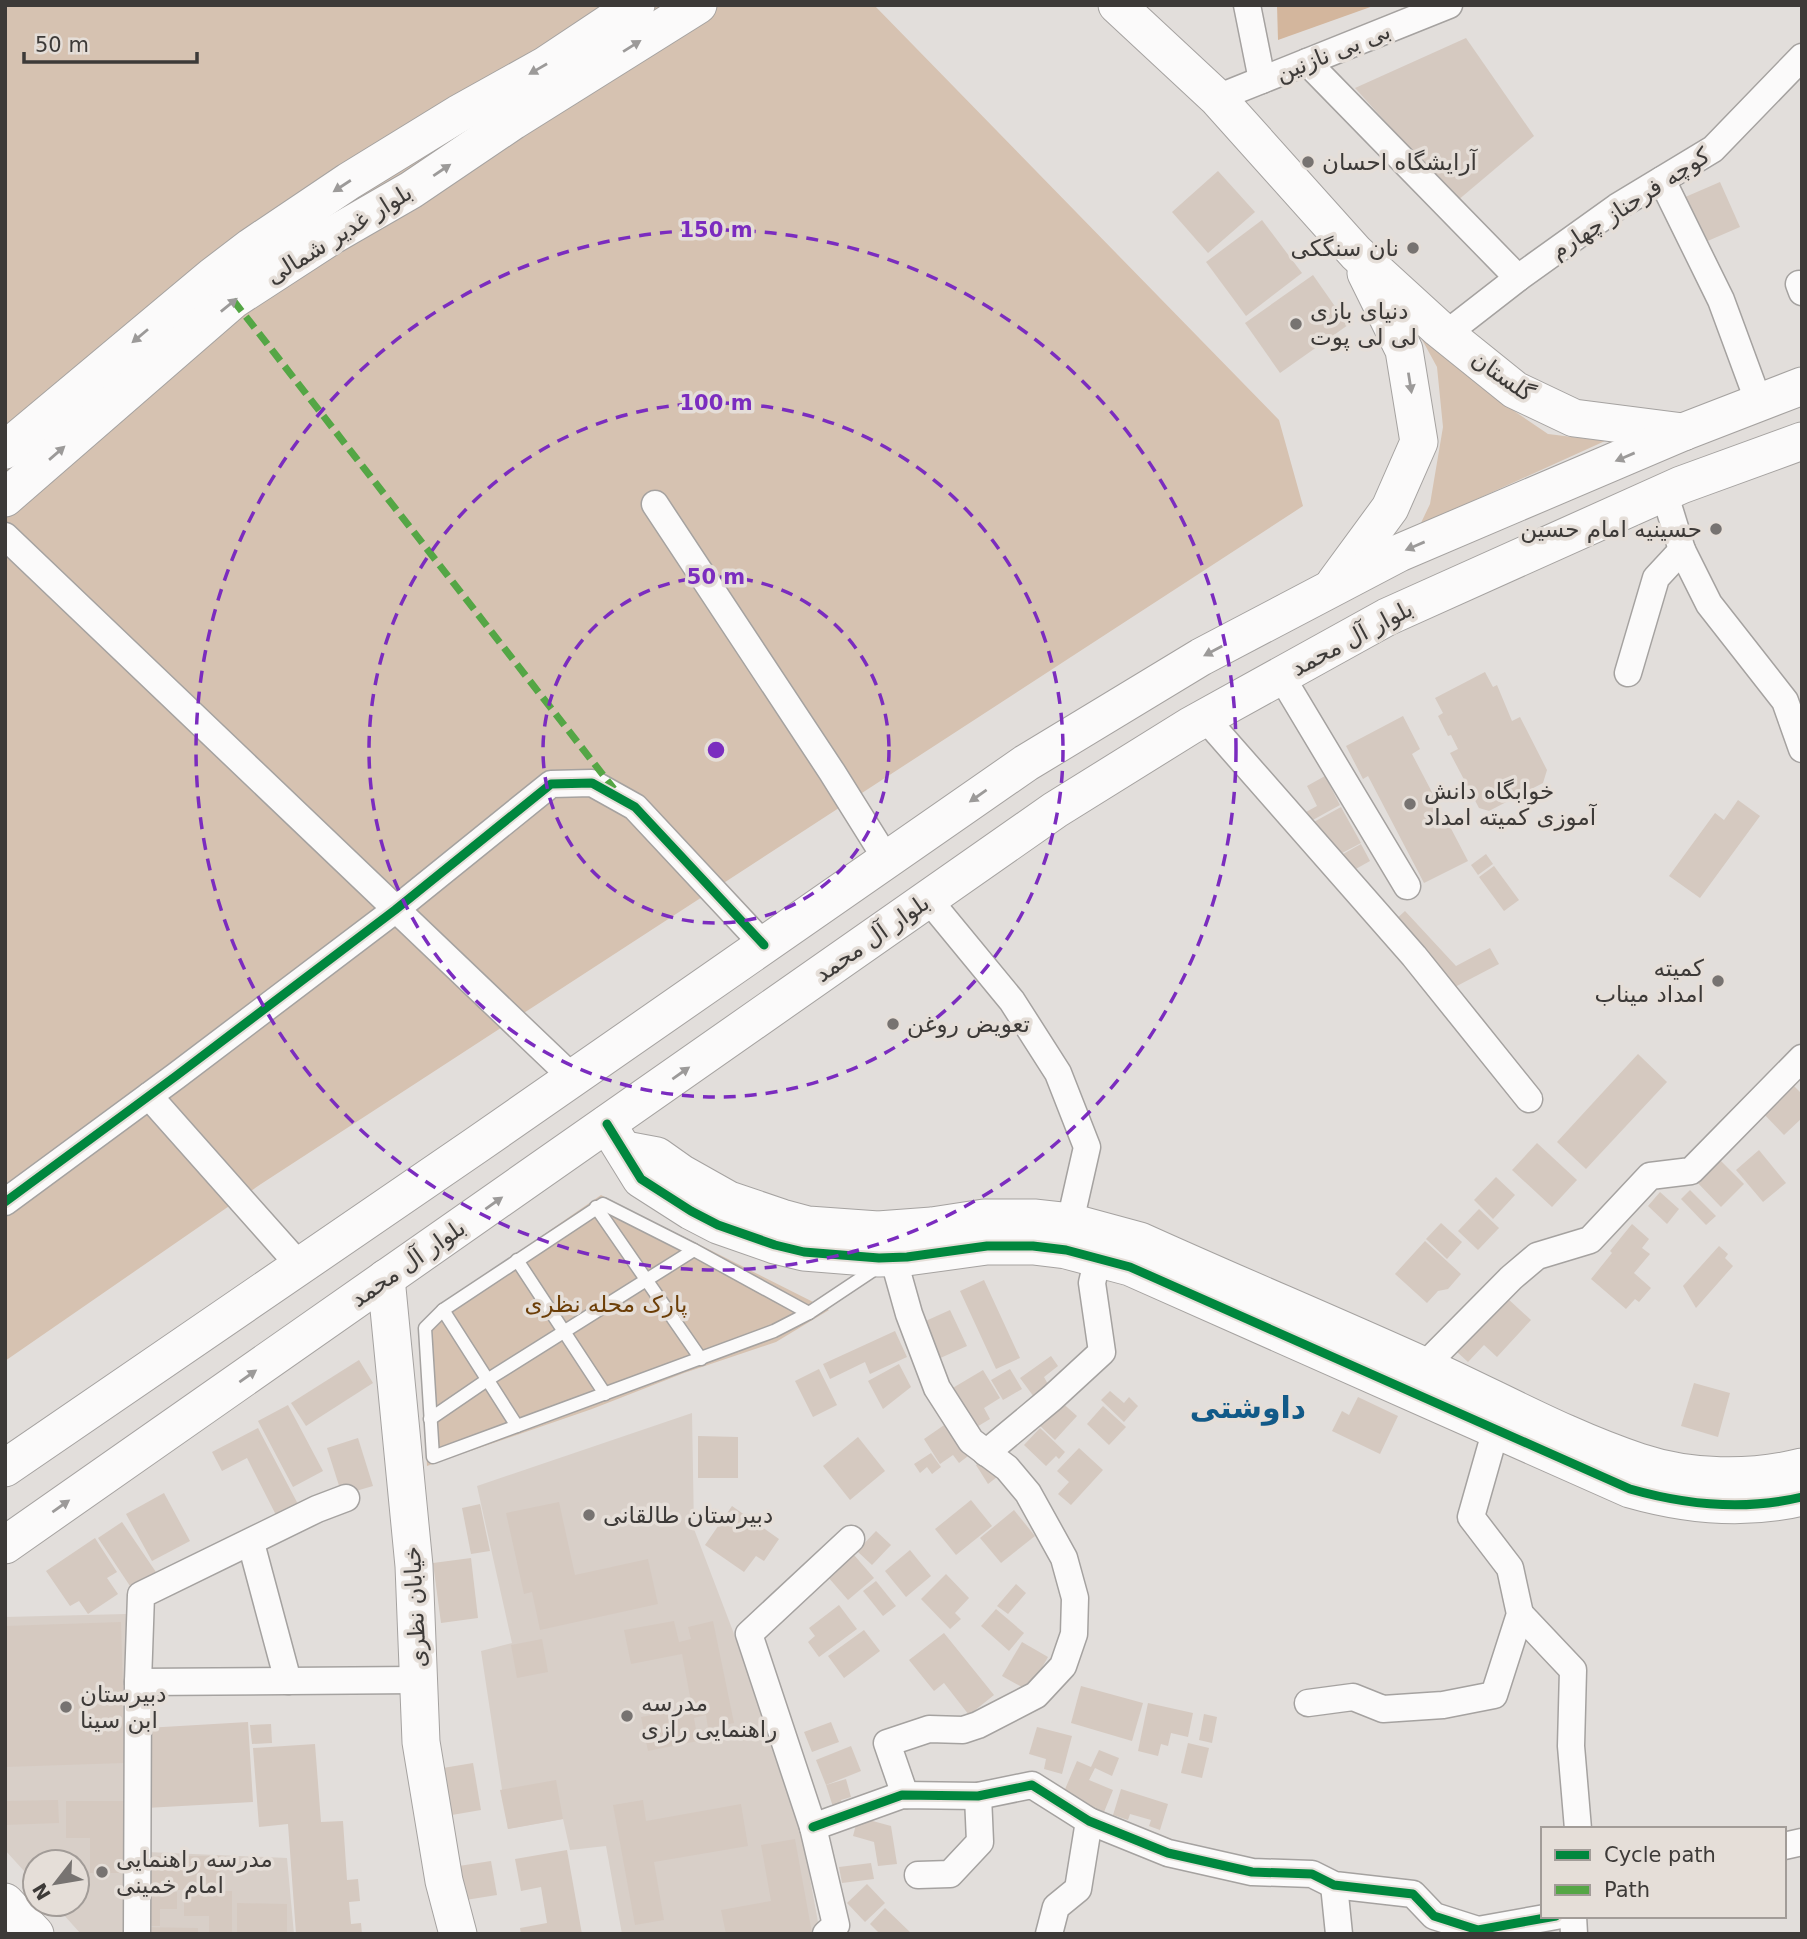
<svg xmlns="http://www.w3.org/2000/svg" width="1807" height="1939" viewBox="0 0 1807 1939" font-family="'DejaVu Sans',Cairo,sans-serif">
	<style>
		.built { fill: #d8cfc8 }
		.green { fill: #d6c2b1 }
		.forest { fill: #d3b69d }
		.building { fill: #d5c9c0 }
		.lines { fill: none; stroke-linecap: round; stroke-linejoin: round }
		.lane-casing { stroke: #a5a2a0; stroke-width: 15 }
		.street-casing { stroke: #a5a2a0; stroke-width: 29 }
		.secondary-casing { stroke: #a5a2a0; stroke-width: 39 }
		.lane { stroke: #fbfafa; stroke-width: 12 }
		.street { stroke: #fbfafa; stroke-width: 26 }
		.secondary { stroke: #fbfafa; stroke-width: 37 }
		.quiet { stroke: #54a645; stroke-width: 7; stroke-dasharray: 14 7; stroke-linecap: butt }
		.cycleway-casing { stroke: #e5ded8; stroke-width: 13 }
		.cycleway { stroke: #00873e; stroke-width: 9 }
		.oneway { fill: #9c9a99 }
		.ring { fill: none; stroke: #7b2cbf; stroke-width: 3.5; stroke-dasharray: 12 9 }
		.poi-dot { fill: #777371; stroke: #e5ded8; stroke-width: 2.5 }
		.labels { text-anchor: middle; stroke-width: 7; stroke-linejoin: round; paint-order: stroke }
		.street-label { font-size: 23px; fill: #3d3a38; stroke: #e5ded8 }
		.poi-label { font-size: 23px; fill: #3d3a38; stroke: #e5ded8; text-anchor: start }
		.park-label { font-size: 23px; fill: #6c3e07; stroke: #e5ded8 }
		.district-label { font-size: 30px; font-weight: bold; fill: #125a88; stroke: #e5ded8 }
		.centre { fill: #7b2cbf; stroke: #e5ded8; stroke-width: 3.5 }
		.ring-label { font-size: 21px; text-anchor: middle; font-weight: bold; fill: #7b2cbf; stroke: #e5ded8; stroke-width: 7; stroke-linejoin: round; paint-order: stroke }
	</style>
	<rect width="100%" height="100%" fill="#e2dedb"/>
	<g class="built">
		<path d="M692,1413L694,1529L794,1791L820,1933L622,1934L606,1846L570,1850L563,1819L508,1829L481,1651L512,1643L477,1486Z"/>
		<path d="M126,1614L128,1797L125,1934H81L54,1904H77V1862H35V1883L5,1850V1617Z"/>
		<path d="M147,1852L287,1858L294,1934H147Z"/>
	</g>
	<g class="green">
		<path d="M5,5H874L1279,420L1303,506L261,1184L5,1361Z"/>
		<path d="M1413,323L1492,396L1548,434L1605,441L1420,525L1430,504L1443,427L1437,367Z"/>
		<path d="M601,1195L829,1310L776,1342L684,1373L592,1409L427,1466L420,1328L433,1311Z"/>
	</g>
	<path class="forest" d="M1277,5H1376L1278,40Z"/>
	<g class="building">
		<path d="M1466,38L1534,136L1457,201L1355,88Z"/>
		<path d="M1218,171L1255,212L1208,253L1172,212Z"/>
		<path d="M1720,182L1740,227L1703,243L1683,198Z"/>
		<path d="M1262,220L1302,273L1246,316L1206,262Z"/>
		<path d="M1313,275L1348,325L1280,373L1245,323Z"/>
		<path d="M1485,672L1493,687L1497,685L1512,721L1520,717L1547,770L1543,783L1489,811L1479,808L1450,753L1458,749L1451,735L1448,736L1438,716L1443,713L1435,698Z"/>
		<path d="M1403,716L1420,749L1412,754L1468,861L1424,883L1368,776L1363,779L1346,746Z"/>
		<path d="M1325,776L1340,805L1311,821L1306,812L1317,806L1307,786Z"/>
		<path d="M1738,800L1760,816L1700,898L1669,876L1715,813L1724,820Z"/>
		<path d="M1341,807L1361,843L1331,859L1312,823Z"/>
		<path d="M1361,844L1370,861L1345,875L1336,858Z"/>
		<path d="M1486,854L1493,864L1478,875L1471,865Z"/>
		<path d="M1494,866L1519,900L1504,911L1479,877Z"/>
		<path d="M1405,911L1456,966L1490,948L1499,964L1453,988L1393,922Z"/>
		<path d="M1638,1054L1667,1082L1586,1169L1557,1142Z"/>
		<path d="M1790,1082L1802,1094V1118L1784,1135L1761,1111Z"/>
		<path d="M1537,1143L1577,1180L1552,1207L1512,1170Z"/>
		<path d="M1759,1150L1786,1183L1763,1202L1736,1170Z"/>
		<path d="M1716,1156L1744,1184L1721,1207L1693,1178Z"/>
		<path d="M1496,1177L1515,1195L1493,1219L1474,1200Z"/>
		<path d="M1690,1190L1716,1216L1706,1225L1681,1199Z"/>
		<path d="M1660,1192L1679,1209L1667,1224L1648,1206Z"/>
		<path d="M1479,1209L1499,1228L1478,1250L1458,1231Z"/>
		<path d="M1441,1223L1462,1242L1447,1259L1426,1239Z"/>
		<path d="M1632,1224L1649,1239L1642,1248L1650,1254L1634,1273L1651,1288L1639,1302L1635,1299L1626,1309L1591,1279L1612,1253L1610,1251Z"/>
		<path d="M1425,1241L1461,1274L1448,1289L1438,1291L1427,1303L1395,1274Z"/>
		<path d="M1719,1246L1728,1254L1725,1258L1733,1266L1696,1308L1683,1286Z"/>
		<path d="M984,1280L1020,1358L996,1369L960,1291Z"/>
		<path d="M1506,1297L1531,1320L1497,1357L1484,1345L1468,1362L1456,1351Z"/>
		<path d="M950,1310L967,1346L936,1360L919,1324Z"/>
		<path d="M895,1331L907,1357L870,1374L865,1362L830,1379L823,1364Z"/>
		<path d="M1051,1356L1058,1366L1044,1377L1049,1386L1034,1397L1020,1378Z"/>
		<path d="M359,1360L373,1383L306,1426L291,1403Z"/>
		<path d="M899,1364L911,1387L883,1409L868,1381Z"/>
		<path d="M819,1369L837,1405L813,1417L795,1381Z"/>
		<path d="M1010,1369L1022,1389L1003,1400L991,1380Z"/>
		<path d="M983,1370L1000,1398L984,1408L990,1419L970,1431L946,1392Z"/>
		<path d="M1694,1383L1730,1393L1718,1437L1681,1426Z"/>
		<path d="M1110,1391L1124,1403L1129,1397L1138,1406L1124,1422L1101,1400Z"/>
		<path d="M1358,1397L1398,1416L1380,1454L1332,1431L1342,1411L1349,1415Z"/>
		<path d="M1059,1400L1077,1416L1055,1440L1037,1423Z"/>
		<path d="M288,1405L323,1471L293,1487L258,1421Z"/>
		<path d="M1103,1406L1126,1427L1109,1445L1087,1424Z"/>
		<path d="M950,1421L972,1453L959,1463L953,1455L940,1464L924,1439Z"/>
		<path d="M258,1428L299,1506L277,1517L247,1458L222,1471L212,1452Z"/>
		<path d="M1040,1428L1065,1452L1059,1459L1056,1456L1046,1466L1024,1445Z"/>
		<path d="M698,1436L738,1437V1478H698Z"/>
		<path d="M858,1437L885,1471L850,1500L823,1466Z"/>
		<path d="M358,1438L373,1486L342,1495L327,1448Z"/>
		<path d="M1079,1448L1103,1470L1071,1505L1058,1494L1069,1482L1057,1471Z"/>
		<path d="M931,1453L941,1467L932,1474L927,1467L920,1473L914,1464Z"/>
		<path d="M985,1460L997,1477L988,1484L976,1465Z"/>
		<path d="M164,1493L190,1541L152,1561L126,1514Z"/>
		<path d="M971,1500L992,1526L956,1555L935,1529Z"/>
		<path d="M559,1502L575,1575L648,1559L658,1604L540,1630L532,1592L524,1594L506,1513Z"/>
		<path d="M480,1504L490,1551L471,1554L462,1508Z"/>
		<path d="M732,1506L779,1539L764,1561L756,1556L744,1572L705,1545Z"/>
		<path d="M1014,1510L1035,1536L1001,1563L980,1538Z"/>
		<path d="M122,1522L158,1575L134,1592L98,1538Z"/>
		<path d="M876,1531L891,1545L872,1565L857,1551Z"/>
		<path d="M95,1538L117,1572L107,1578L118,1594L88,1614L79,1601L70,1606L46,1571Z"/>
		<path d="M910,1550L931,1576L906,1597L885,1571Z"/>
		<path d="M854,1555L874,1578L848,1600L828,1577Z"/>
		<path d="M471,1558L478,1618L441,1623L433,1563Z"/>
		<path d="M946,1574L969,1598L955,1613L961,1619L950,1629L921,1599Z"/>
		<path d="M876,1581L896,1606L883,1616L863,1591Z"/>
		<path d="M1016,1584L1026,1593L1008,1614L997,1606Z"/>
		<path d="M839,1605L857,1629L819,1657L808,1642L815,1636L809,1628Z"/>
		<path d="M996,1609L1024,1633L1009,1651L981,1626Z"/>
		<path d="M674,1621L679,1642L691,1639L688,1627L713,1621L734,1723L708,1728L706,1715L694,1718L698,1741L648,1751L641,1717L692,1707L682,1654L631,1664L624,1630Z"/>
		<path d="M121,1622L125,1763L5,1767V1626Z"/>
		<path d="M864,1630L880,1651L844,1678L828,1656Z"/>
		<path d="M944,1633L994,1695L969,1715L944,1683L934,1691L909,1660Z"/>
		<path d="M542,1639L548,1672L517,1678L511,1645Z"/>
		<path d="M1022,1642L1048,1657L1029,1691L1002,1676Z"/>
		<path d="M1081,1686L1143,1703L1132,1741L1071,1723Z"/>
		<path d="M1148,1703L1193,1713L1188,1737L1171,1733L1168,1746L1161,1744L1158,1756L1138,1751Z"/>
		<path d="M1204,1714L1217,1717L1212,1743L1199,1740Z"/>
		<path d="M248,1722L253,1802L146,1808V1728Z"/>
		<path d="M831,1722L839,1742L812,1752L804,1732Z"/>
		<path d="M271,1724L272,1743L252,1744L250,1725Z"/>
		<path d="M1037,1727L1072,1736L1062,1774L1044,1769L1046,1759L1029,1754Z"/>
		<path d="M1188,1743L1209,1748L1202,1778L1181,1773Z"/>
		<path d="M315,1744L321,1822L343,1821L347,1880L358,1879L360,1901L349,1902L351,1924L361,1923L362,1934H296L288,1824L259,1827L253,1748Z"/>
		<path d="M851,1746L861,1771L826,1785L816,1760Z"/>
		<path d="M1099,1750L1119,1758L1112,1776L1095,1768L1089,1780L1113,1790L1104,1812L1063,1794L1077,1761L1091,1767Z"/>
		<path d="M473,1763L481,1810L446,1816L437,1769Z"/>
		<path d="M846,1779L851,1797L841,1800L843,1807L834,1810L826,1785Z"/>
		<path d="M556,1780L563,1819L508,1829L500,1790Z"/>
		<path d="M1121,1789L1168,1804L1160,1830L1149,1826L1151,1820L1130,1814L1128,1820L1113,1815Z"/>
		<path d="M58,1800L59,1823L5,1825V1801Z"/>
		<path d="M643,1800L646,1821L741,1804L748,1846L654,1862L664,1920L635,1925L613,1805Z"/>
		<path d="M66,1801H124V1873H90V1838H66Z"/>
		<path d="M858,1817L891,1826L897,1864L878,1866L874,1842L853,1836Z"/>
		<path d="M795,1839L812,1933L726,1934L721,1910L771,1901L761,1845Z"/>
		<path d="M567,1850L582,1934H521L520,1928L547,1923L541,1887L521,1891L515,1859Z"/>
		<path d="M150,1856H221L220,1891H232V1934H209V1916H184V1890H150Z"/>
		<path d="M491,1861L497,1895L453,1902L446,1868Z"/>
		<path d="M871,1863L874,1879L842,1883L839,1867Z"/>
		<path d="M867,1884L885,1903L865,1922L847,1903Z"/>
		<path d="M145,1892H177V1909H160V1926H145Z"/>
		<path d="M237,1903L287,1904V1934H237Z"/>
		<path d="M885,1908L912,1934H880L870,1924Z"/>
		<path d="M140,1927L198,1928V1934H140Z"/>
	</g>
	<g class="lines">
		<g class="lane-casing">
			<g id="lane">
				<path d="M603,1204L694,1250L809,1313L774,1331L433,1457L425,1328L443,1310Z"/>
				<path d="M596,1207L701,1359"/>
				<path d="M517,1260L605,1394"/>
				<path d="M443,1310L517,1426"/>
				<path d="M809,1313L878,1267"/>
				<path d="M430,1419L487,1380L694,1250"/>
			</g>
		</g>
		<g class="street-casing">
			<g id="street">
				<path d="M1247,5L1262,80"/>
				<path d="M1307,62L1518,278"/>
				<path d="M1217,98L1449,5"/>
				<path d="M1662,180L1721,300L1759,403"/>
				<path d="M1799,284L1802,292"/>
				<path d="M1446,334L1518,278L1617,207L1713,149L1802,57"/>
				<path d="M1664,492L1682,550L1709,604L1785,701L1802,749"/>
				<path d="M655,504L832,772L887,860"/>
				<path d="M5,536L573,1078"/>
				<path d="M1628,673L1656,578L1682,550"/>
				<path d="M1281,676L1407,886"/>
				<path d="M1205,718L1414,956L1529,1099"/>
				<path d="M928,899L1012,1001L1058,1073L1087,1147L1070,1222"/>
				<path d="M149,1096L300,1266"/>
				<path d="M5,1202L176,1076L395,910L551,784L592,783L635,807L764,945"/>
				<path d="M893,1257L909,1314L937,1388L971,1441L1007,1468L1028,1493L1064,1558L1075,1598L1074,1634L1063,1666L1036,1695L978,1725L963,1730L929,1729L887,1743L905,1795"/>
				<path d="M1424,1366L1511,1278L1537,1256L1590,1240L1650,1176L1691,1171L1802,1058"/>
				<path d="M986,1453L1052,1398L1102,1352L1092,1283L1098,1257"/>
				<path d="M251,1543L288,1681"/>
				<path d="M1520,1614L1573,1670L1571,1746L1578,1829"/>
				<path d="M138,1682L141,1595L317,1509L346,1498"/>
				<path d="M1308,1703L1353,1697L1383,1709L1443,1705L1494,1695L1520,1614L1510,1568L1471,1517L1496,1429"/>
				<path d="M813,1827L902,1795L978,1796L1032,1785L1089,1821L1168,1853L1252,1872L1312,1874L1334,1885L1413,1894L1434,1916L1478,1930L1556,1916"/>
				<path d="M1784,1846L1802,1842"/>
				<path d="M918,1875L950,1874L980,1842L978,1796"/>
				<path d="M1334,1885L1339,1934"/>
				<path d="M1573,1916L1574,1934"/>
				<path d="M137,1934L138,1682L419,1680"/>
				<path d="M826,1934L836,1925L813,1827L749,1634L851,1539"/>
				<path d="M1049,1934L1056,1907L1078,1889L1089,1821"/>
			</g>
		</g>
		<g class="secondary-casing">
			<g id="secondary">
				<path d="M1117,5L1217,98L1356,253L1438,328L1515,390L1574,418L1683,432"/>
				<path d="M5,450L213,276L251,247L349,181L458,114L546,65L636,5"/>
				<path d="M5,498L233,300L333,235L411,190L513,121L698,5"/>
				<path d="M1335,583L1390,508L1419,442L1404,350L1366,273"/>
				<path d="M607,1124L641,1179L691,1211L718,1225L775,1245L804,1252L879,1258L907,1257L987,1246H1033L1066,1250L1130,1267L1630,1489C1686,1505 1744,1511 1802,1497"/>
				<path d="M625,1150L657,1156L681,1173L729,1200L782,1218L808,1225L878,1230L932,1226L984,1218H1034L1070,1222L1140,1241C1235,1284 1331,1324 1426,1367C1497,1399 1566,1438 1639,1462C1690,1479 1750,1480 1802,1467"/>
				<path d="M386,1278L414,1566L421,1742L444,1881L458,1934"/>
				<path d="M5,1468L475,1146L1026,763L1201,657L1399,553L1683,432L1802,386"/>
				<path d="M5,1545L1055,810L1190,726L1387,617L1681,485L1802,441"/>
				<path d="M5,1902L35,1934"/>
			</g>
		</g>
		<use href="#lane" class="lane"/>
		<use href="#street" class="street"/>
		<use href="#secondary" class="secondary"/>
		<path class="quiet" d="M233,300L614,789"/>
		<g class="cycleway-casing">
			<g id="cycleway">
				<path d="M607,1124L641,1179L691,1211L718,1225L775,1245L804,1252L879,1258L907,1257L987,1246H1033L1066,1250L1130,1267L1630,1489C1686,1505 1744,1511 1802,1497"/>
				<path d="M5,1202L176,1076L395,910L551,784L592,783L635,807L764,945"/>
				<path d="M813,1827L902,1795L978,1796L1032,1785L1089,1821L1168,1853L1252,1872L1312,1874L1334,1885L1413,1894L1434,1916L1478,1930L1556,1916"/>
			</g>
		</g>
		<use href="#cycleway" class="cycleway"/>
	</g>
	<defs><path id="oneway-solid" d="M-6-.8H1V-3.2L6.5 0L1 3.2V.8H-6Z" transform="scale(1.75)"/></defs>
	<g class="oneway">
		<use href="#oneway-solid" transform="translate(632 46) rotate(-32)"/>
		<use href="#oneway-solid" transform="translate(538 69) rotate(150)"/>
		<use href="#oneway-solid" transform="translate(442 170) rotate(-34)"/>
		<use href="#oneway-solid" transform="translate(342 186) rotate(147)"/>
		<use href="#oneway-solid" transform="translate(229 305) rotate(-39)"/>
		<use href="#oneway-solid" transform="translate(140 336) rotate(140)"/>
		<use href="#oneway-solid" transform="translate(1410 383) rotate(81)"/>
		<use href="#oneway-solid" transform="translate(57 453) rotate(-41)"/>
		<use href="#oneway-solid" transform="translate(1625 457) rotate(157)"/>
		<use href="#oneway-solid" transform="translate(1415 546) rotate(157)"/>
		<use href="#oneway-solid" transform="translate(1213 651) rotate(152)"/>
		<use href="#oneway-solid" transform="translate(978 796) rotate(145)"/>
		<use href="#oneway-solid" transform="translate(681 1073) rotate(-35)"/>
		<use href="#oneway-solid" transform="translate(494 1203) rotate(-35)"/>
		<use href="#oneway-solid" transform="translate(248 1376) rotate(-35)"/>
		<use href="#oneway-solid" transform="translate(61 1506) rotate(-35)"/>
	</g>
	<g class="ring">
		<circle cx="716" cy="750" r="173"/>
		<circle cx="716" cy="750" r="347"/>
		<circle cx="716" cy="750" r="520"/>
	</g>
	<g class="poi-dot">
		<circle cx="1308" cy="162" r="7"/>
		<circle cx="1413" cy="248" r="7"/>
		<circle cx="1296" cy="324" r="7"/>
		<circle cx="1716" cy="529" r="7"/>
		<circle cx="1410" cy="804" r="7"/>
		<circle cx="1718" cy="981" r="7"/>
		<circle cx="893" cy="1024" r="7"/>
		<circle cx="589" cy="1515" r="7"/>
		<circle cx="66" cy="1707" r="7"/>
		<circle cx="627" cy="1716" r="7"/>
		<circle cx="102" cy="1872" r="7"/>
	</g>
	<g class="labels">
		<g class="street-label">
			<text transform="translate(1333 52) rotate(-22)" y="8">بی بی نازنین</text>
			<text transform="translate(1630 203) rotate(-33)" y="8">کوچه فرحناز چهارم</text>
			<text transform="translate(339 234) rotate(-32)" y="8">بلوار غدیر شمالی</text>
			<text transform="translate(1503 376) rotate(35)" y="8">گلستان</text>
			<text transform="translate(1352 638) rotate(-28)" y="8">بلوار آل محمد</text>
			<text transform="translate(872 938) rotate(-35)" y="8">بلوار آل محمد</text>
			<text transform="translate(408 1263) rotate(-35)" y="8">بلوار آل محمد</text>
			<text transform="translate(415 1607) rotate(-93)" y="8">خیابان نظری</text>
		</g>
		<g class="poi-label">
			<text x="1322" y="170">آرایشگاه احسان</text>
			<text x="1399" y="256" text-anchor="end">نان سنگکی</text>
			<text x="1310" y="319">دنیای بازی<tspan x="1310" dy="26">لی لی پوت</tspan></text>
			<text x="1702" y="537" text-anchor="end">حسینیه امام حسین</text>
			<text x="1424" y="799">خوابگاه دانش<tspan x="1424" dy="26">آموزی کمیته امداد</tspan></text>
			<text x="1704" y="976" text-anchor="end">کمیته<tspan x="1704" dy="26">امداد میناب</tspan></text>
			<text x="907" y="1032">تعویض روغن</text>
			<text x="603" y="1523">دبیرستان طالقانی</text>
			<text x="80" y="1702">دبیرستان<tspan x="80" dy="26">ابن سینا</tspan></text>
			<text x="641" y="1711">مدرسه<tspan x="641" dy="26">راهنمایی رازی</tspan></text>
			<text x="116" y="1867">مدرسه راهنمایی<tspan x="116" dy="26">امام خمینی</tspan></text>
		</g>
		<g class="park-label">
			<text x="606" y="1312">پارک محله نظری</text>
		</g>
		<g class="district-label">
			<text x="1248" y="1418">داوشتی</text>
		</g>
	</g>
	<circle cx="716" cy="750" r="10" class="centre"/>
	<g class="ring-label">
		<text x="716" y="237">150 m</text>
		<text x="716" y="410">100 m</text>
		<text x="716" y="584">50 m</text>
	</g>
	<rect width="1807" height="1939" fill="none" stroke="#3d3a38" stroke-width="14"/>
	<rect x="1541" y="1827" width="245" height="91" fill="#e5ded8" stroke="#a29c98" stroke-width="2"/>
	<rect x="1555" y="1850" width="35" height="10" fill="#00873e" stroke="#a29c98" stroke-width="2"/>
	<text x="1604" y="1862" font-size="21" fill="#3d3a38">Cycle path</text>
	<rect x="1555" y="1885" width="35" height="10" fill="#54a645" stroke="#a29c98" stroke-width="2"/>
	<text x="1604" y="1897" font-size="21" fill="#3d3a38">Path</text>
	<g transform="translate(56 1883) rotate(239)"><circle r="33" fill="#e5ded8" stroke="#a29c98" stroke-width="2"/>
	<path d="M0-5L12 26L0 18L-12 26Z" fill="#777371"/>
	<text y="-10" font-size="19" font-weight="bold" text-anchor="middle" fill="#3d3a38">N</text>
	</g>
	<path d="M24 52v10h173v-10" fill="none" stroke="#3d3a38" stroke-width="3.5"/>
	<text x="35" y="52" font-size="21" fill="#3d3a38" stroke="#e5ded8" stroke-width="5" paint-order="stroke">50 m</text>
</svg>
